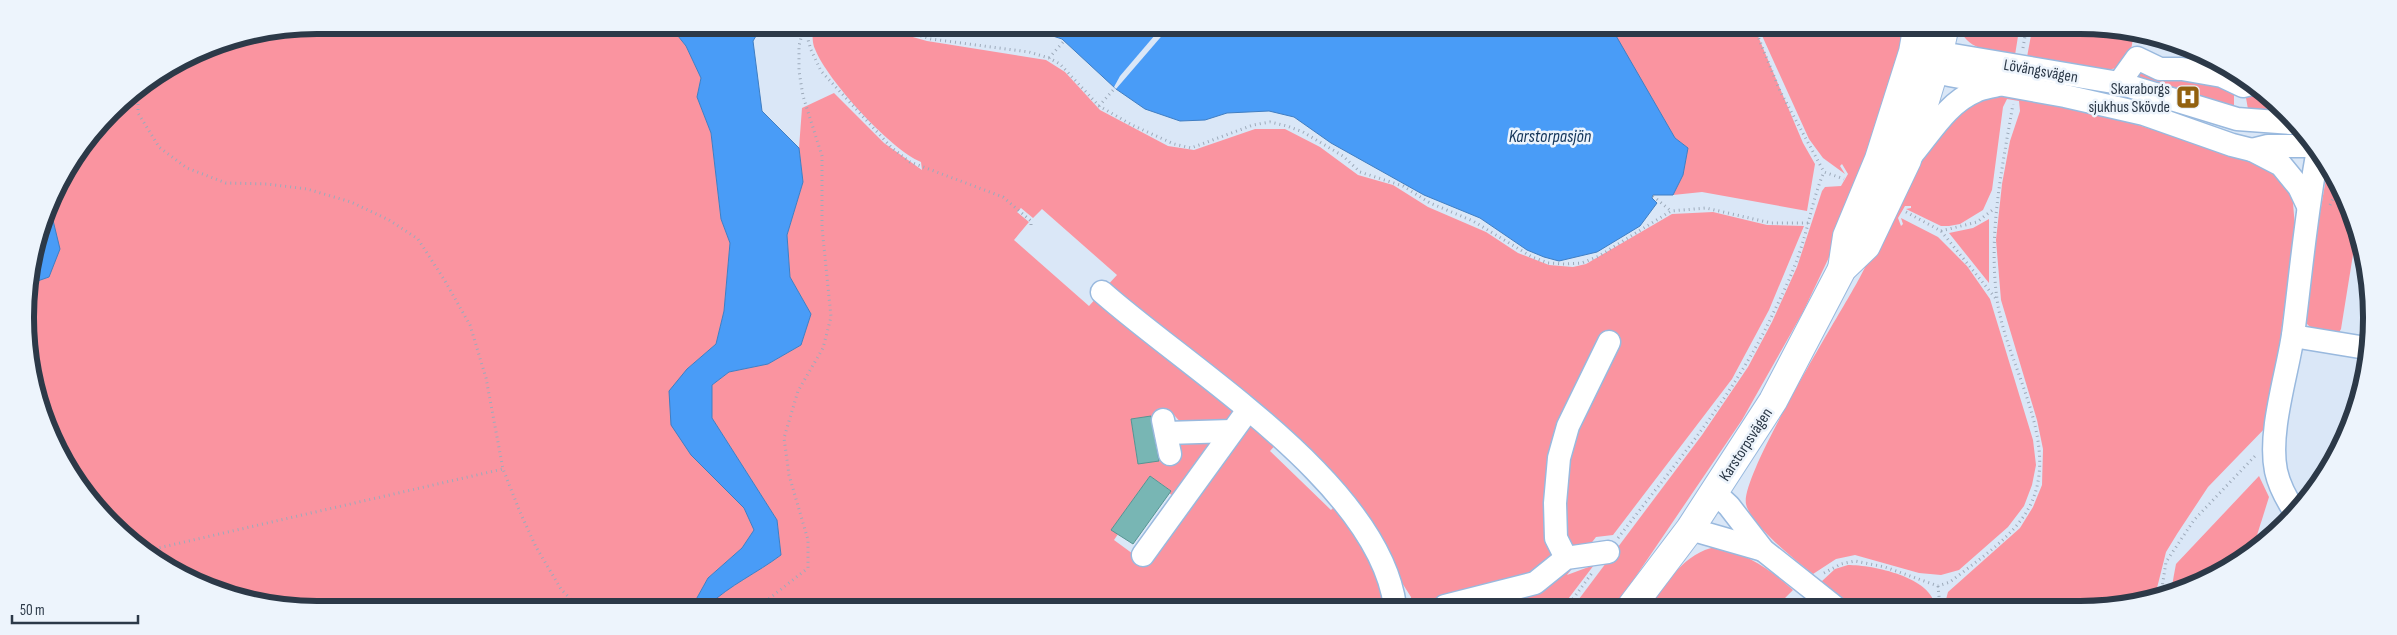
<svg xmlns="http://www.w3.org/2000/svg" width="2397" height="635" viewBox="0 0 2397 635" font-family="'Sofia Sans Condensed',sans-serif">
	<style>
		.green { fill: #fa94a0 }
		.water { fill: #499cf7; stroke: #407ec2 }
		.pier { fill: #dae7f7 }
		.building { fill: #78b6b4; stroke: #569492 }
		.lines { fill: none; stroke-linecap: round; stroke-linejoin: round }
		.minor-casing { stroke: #99b9de; stroke-width: 25 }
		.major-casing { stroke: #99b9de; stroke-width: 30 }
		.path { stroke: #9daaba; stroke-width: 3; stroke-dasharray: 1 4; stroke-linecap: butt }
		.minor { stroke: #fff; stroke-width: 22 }
		.major { stroke: #fff; stroke-width: 28 }
		.labels { text-anchor: middle; stroke-width: 5; stroke-linejoin: round; paint-order: stroke }
		.street-label { font-size: 16px; fill: #2c3948; stroke: #edf4fc }
		.poi-label { font-size: 16px; fill: #2c3948; stroke: #edf4fc; text-anchor: end }
		.water-label { font-size: 18px; font-style: italic; fill: #143559; stroke: #edf4fc }
		.rim { fill: none; stroke: #2c3948; stroke-width: 6 }
	</style>
	<rect width="100%" height="100%" fill="#dae7f7"/>
	<g class="green">
		<path d="M318,25L670,26L686,46L701,78L697,97L711,133L721,219L730,243L724,311L716,344L687,369L691,455L744,508L754,530L742,548L708,578L693,605L261,604L155,561L85,495L35,393L26,298L29,284L49,277L52,213L50,208L55,188L124,98L206,47Z"/>
		<path d="M826,27H877L927,41L1046,60L1065,72L1100,110L1168,146L1194,150L1255,129H1285L1320,147L1358,175L1393,185L1428,207L1486,232L1518,253L1549,265L1573,267L1586,264L1672,214L1713,212L1767,225L1804,226L1769,310L1732,379L1613,535L1596,537L1567,575L1594,565L1562,607L1412,606L1411,597L1347,496L1321,467L1280,428L1104,289L1117,275L1042,209L1033,218L1021,208L1017,212L1029,222L1014,240L1089,306L1099,295L1244,410L1232,425L1188,427L1184,426L1174,415L1131,419L1138,463L1181,457L1180,445L1187,437L1223,435L1177,499L1169,493L1170,490L1150,476L1112,529L1118,534L1114,540L1144,562L1247,417L1278,442L1270,451L1331,510L1339,502L1374,556L1389,590V606L709,605C730,585 757,573 781,555L777,520L712,418V385L729,372L768,364L801,345L811,314L790,277L787,235L803,182L799,148L802,108L834,93L884,143L922,170L921,162C890,149 827,80 815,49C812,43 813,36 812,30Z"/>
		<path d="M1610,29H1755L1803,143L1815,164L1807,211L1702,192L1673,195L1683,175L1688,148L1675,138L1615,35Z"/>
		<path d="M1759,29L1905,30L1842,230L1803,312L1742,420L1615,607H1573L1702,435L1748,367L1772,322L1797,267L1822,191L1825,187L1841,186L1848,174L1842,164L1840,166L1845,174L1823,158L1809,139Z"/>
		<path d="M1961,30H2019L2015,55C1997,52 1967,51 1961,30Z"/>
		<path d="M2032,30L2134,31C2132,44 2132,57 2120,66C2106,77 2046,60 2027,57Z"/>
		<path d="M2140,67L2227,83L2234,91V108L2130,76Z"/>
		<path d="M2257,89L2286,118L2248,109L2246,98Z"/>
		<path d="M1992,93L2033,99L2119,119L2275,168L2292,191L2295,227L2269,424L2208,487L2177,534L2166,552L2155,596L2117,608L1944,607L1948,592L2020,528L2033,507L2042,485L2043,449L2037,420L2001,300L1996,240L2002,184L2010,141L2020,111L2019,101L2007,99L2003,107L1992,190L1983,210L1960,224L1949,226H1941L1906,209L1911,208V206H1905L1898,218L1901,226L1903,224L1901,218L1938,237L1967,266L1990,299L2033,440L2036,465L2032,485L2024,506L2008,527L1959,570L1941,575L1919,573L1855,555L1836,559L1813,574C1796,561 1750,524 1746,504C1740,475 1840,314 1859,279C1883,234 1903,185 1931,142C1950,115 1963,108 1992,93Z"/>
		<path d="M2328,167L2356,236L2341,329L2338,334C2323,332 2310,332 2302,317Z"/>
		<path d="M1989,219V283L1949,233L1973,228Z"/>
		<path d="M2259,476L2269,497L2253,548L2209,580L2171,591L2176,564Z"/>
		<path d="M1716,547C1747,554 1770,569 1793,590L1776,607H1648C1666,584 1685,552 1716,547Z"/>
		<path d="M1848,565C1873,565 1932,577 1935,607H1851L1821,582L1835,569Z"/>
	</g>
	<g class="water">
		<path d="M670,26H762L753,41L762,111L799,148L803,182L787,235L790,277L811,314L801,345L768,364L729,372L712,385V418L777,520L781,555C757,573 730,585 709,605H693L708,578L742,548L754,530L744,508L691,455L671,425L669,391L687,369L716,344L724,311L730,243L721,219L711,133L697,97L701,78L686,46Z"/>
		<path d="M1025,27L1610,29L1615,34L1675,138L1688,148L1683,175L1673,195H1653L1652,198L1657,203L1640,226L1597,252L1559,261L1544,257L1527,250L1480,218L1424,195L1331,143L1294,117L1269,111L1227,113L1205,120L1180,121L1145,109L1116,89L1062,39Z"/>
		<path d="M50,208L60,249L49,277L29,284Z"/>
	</g>
	<path class="pier" d="M1161,28L1166,31L1116,89L1114,87L1120,76Z"/>
	<g class="building">
		<path d="M1151,416L1159,461L1138,464L1131,419Z"/>
		<path d="M1150,476L1171,491L1133,544L1111,530Z"/>
	</g>
	<g class="lines">
		<g class="minor-casing">
			<g id="minor">
				<path d="M1923,56L1937,61L1949,75L2065,96L2144,114L2232,145L2252,150L2281,165L2299,187L2308,206"/>
				<path d="M1937,61L1953,55L2119,83L2237,119L2291,123"/>
				<path d="M2119,83L2137,58L2160,69H2182L2222,76L2243,86L2251,84"/>
				<path d="M2252,150L2268,146H2314"/>
				<path d="M1910,157C1930,134 1947,103 1976,91C1982,88 1991,87 1998,85"/>
				<path d="M1102,292C1190,370 1379,484 1395,606"/>
				<path d="M2293,336L2366,348"/>
				<path d="M1163,420L1170,454"/>
				<path d="M1166,433L1232,431"/>
				<path d="M1714,492L1729,506L1763,550L1835,607"/>
				<path d="M2295,512C2287,500 2279,485 2276,471C2268,432 2287,375 2293,335C2301,273 2306,212 2318,150"/>
				<path d="M1690,529L1763,550"/>
				<path d="M1143,555L1248,410"/>
				<path d="M1566,558L1556,538L1555,503L1559,458L1568,426L1609,342"/>
				<path d="M1445,606L1535,583L1566,558L1608,552"/>
			</g>
		</g>
		<g class="major-casing">
			<g id="major">
				<path d="M1842,269L1847,236L1879,159L1913,52L1917,30"/>
				<path d="M1631,607L1690,529L1773,401L1842,269L1866,246L1907,160L1937,61L1944,30"/>
			</g>
		</g>
		<g class="path">
			<path d="M804,26L811,50L821,71L891,147L910,162L1003,197L1031,221V226"/>
			<path d="M892,27L931,39L1029,52L1049,58L1060,64L1099,106L1132,125L1174,144L1191,148L1253,125L1270,122L1287,126L1303,132L1343,156L1360,172L1403,186L1430,203L1473,221L1532,257L1548,263L1565,264L1582,263L1599,256L1671,211L1706,208L1771,223H1808"/>
			<path d="M1755,29L1780,91L1824,172L1844,179"/>
			<path d="M2023,48L2026,30"/>
			<path d="M1049,58L1064,41"/>
			<path d="M179,64L191,56"/>
			<path d="M138,89V113L159,147L187,168L226,183L267,184L307,189L351,202L389,220L418,239L445,281L470,325L486,378L503,469L520,512L536,547L561,589L576,605"/>
			<path d="M1099,106L1115,88"/>
			<path d="M1653,196L1671,211"/>
			<path d="M2330,205L2337,190"/>
			<path d="M1906,212L1941,231L1997,300"/>
			<path d="M1941,231L1977,222L1995,208"/>
			<path d="M1618,538C1671,469 1729,402 1768,324C1779,301 1792,276 1800,251C1809,225 1813,197 1824,172"/>
			<path d="M145,551L503,469"/>
			<path d="M1824,573L1841,564L1855,561L1885,567L1938,586L1950,582C1974,563 2003,544 2021,520C2071,454 2006,369 1997,299C1988,233 2002,169 2013,104"/>
			<path d="M1938,586L1940,607"/>
			<path d="M2161,594L2166,562L2194,520L2255,456"/>
			<path d="M761,605L808,568V540L789,475L784,438L798,391L823,348L831,317L822,227V156L803,96L799,71V46L804,26"/>
			<path d="M1567,607L1592,573"/>
			<path d="M1783,607L1794,598"/>
		</g>
		<use href="#minor" class="minor"/>
		<use href="#major" class="major"/>
	</g>
	<defs>
		<g id="hospital-square" transform="scale(1.25)"><rect x="-9" y="-9" width="18" height="18" rx="4" fill="#92610f" stroke="#edf4fc"/><path d="M-5-5h3v3.5h4V-5h3V5h-3V1.5h-4V5h-3Z" fill="#fff"/></g>
	</defs>
	<g fill-rule="evenodd">
		<use href="#hospital-square" x="2188" y="97"/>
	</g>
	<g class="labels">
		<g class="street-label">
			<text transform="translate(2041 70) rotate(10)" y="6">Lövängsvägen</text>
			<text transform="translate(1745 444) rotate(-57)" y="6">Karstorpsvägen</text>
		</g>
		<g class="poi-label">
			<text x="2170" y="94">Skaraborgs<tspan x="2170" dy="18">sjukhus Skövde</tspan></text>
		</g>
		<g class="water-label">
			<text x="1550" y="142">Karstorpasjön</text>
		</g>
	</g>
	<path d="M0 0H2397V635H0ZM317 34H2080A283 283 0 0 1 2363 317V318A283 283 0 0 1 2080 601H317A283 283 0 0 1 34 318V317A283 283 0 0 1 317 34Z" fill="#edf4fc" fill-rule="evenodd"/>
	<path class="rim" d="M317 34H2080A283 283 0 0 1 2363 317V318A283 283 0 0 1 2080 601H317A283 283 0 0 1 34 318V317A283 283 0 0 1 317 34Z"/>
	<path d="M12 615v8h126v-8" fill="none" stroke="#2c3948" stroke-width="2.5"/>
	<text x="20" y="615" font-size="15" fill="#2c3948" stroke="#edf4fc" stroke-width="4" paint-order="stroke">50 m</text>
</svg>
